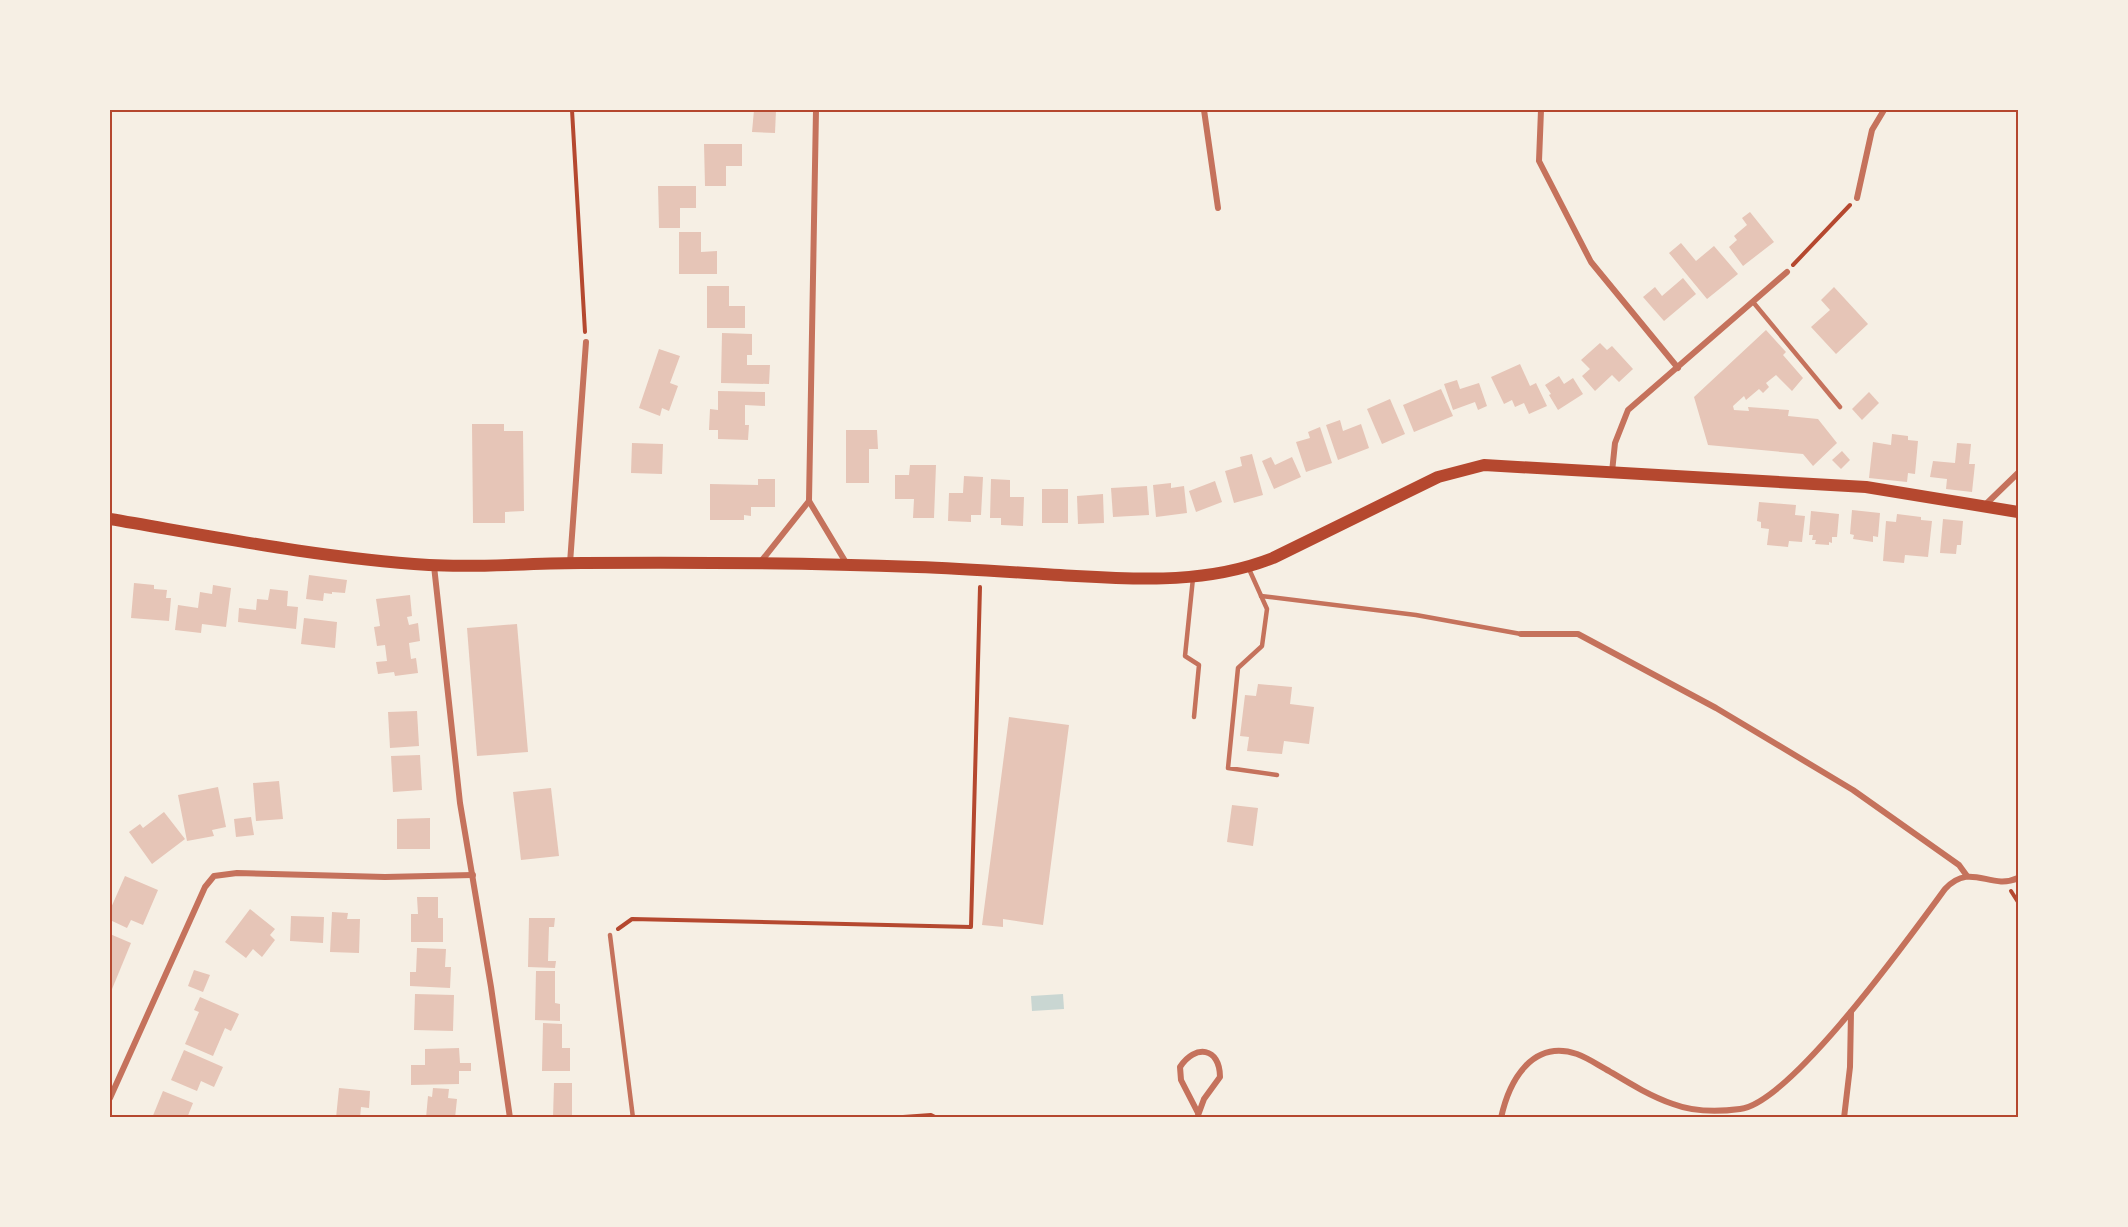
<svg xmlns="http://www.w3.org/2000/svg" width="2128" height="1227" viewBox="0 0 2128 1227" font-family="'Noto Serif',serif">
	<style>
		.water { fill: #c9d6d2 }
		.building { fill: #e6c5b7 }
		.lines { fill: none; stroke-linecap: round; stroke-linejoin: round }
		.path { stroke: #b5482f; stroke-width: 4 }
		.service { stroke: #c5725c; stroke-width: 4.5 }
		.minor { stroke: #c5725c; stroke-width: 6 }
		.secondary { stroke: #b5482f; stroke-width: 12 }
		.neatline { fill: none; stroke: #b5482f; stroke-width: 2 }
	</style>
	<rect width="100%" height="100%" fill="#f6efe4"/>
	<path class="water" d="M1063,994L1064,1009L1032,1011L1031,996Z"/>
	<g class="building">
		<path d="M754,110H776L775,133L752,132Z"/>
		<path d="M704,144H742V166H726V186H705Z"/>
		<path d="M658,186H696V208H680V228H659Z"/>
		<path d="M1750,212L1774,242L1743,266L1729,247L1737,240L1734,236L1747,225L1742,218Z"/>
		<path d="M679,232H701V252L717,251V274H679Z"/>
		<path d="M1681,243L1696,261L1714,246L1738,274L1707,299L1669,253Z"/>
		<path d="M1683,278L1696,294L1664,321L1643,297L1655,287L1662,296Z"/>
		<path d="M707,286H729V306H745V328H707Z"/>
		<path d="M1834,287L1868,324L1836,354L1811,327L1830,310L1821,300Z"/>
		<path d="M1766,330L1786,352L1783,355L1803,378L1792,391L1776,375L1766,383L1769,387L1763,393L1759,389L1746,400L1744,396L1733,406L1734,410L1749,411L1748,407L1789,410L1788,416L1818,419L1837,443L1813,466L1803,454L1708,445L1694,397Z"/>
		<path d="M722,333L752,334V355H747V365H770L769,384L721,383Z"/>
		<path d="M1600,343L1607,350L1612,346L1633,369L1619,382L1612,375L1595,391L1582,376L1590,369L1581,360Z"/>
		<path d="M659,349L680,356L670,383L678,386L669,411L662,408L660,416L639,408Z"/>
		<path d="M1520,364L1530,386L1536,383L1547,406L1529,414L1524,403L1515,407L1512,400L1504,404L1491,377Z"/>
		<path d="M1559,376L1564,384L1573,378L1583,394L1558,410L1549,395L1551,394L1545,385Z"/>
		<path d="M1457,380L1460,389L1479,383L1487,406L1478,410L1475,402L1453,410L1444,384Z"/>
		<path d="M1441,389L1453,416L1414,432L1403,405Z"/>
		<path d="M718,391L765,392V406L745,405V425H749L748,440L718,439V430H709L710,409L718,410Z"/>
		<path d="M1869,392L1879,403L1862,420L1852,409Z"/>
		<path d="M1390,399L1405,434L1382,444L1367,409Z"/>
		<path d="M1340,420L1343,431L1361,424L1369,448L1338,460L1326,425Z"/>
		<path d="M472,424H504V431H523L524,511L505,512V523H473Z"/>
		<path d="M1320,427L1332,463L1306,472L1296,442L1310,438L1308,432Z"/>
		<path d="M846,430H877L878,449H869V483H846Z"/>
		<path d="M1892,434L1908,436V440L1918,441L1915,474L1908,473L1907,482L1869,478L1873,442L1891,445Z"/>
		<path d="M632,443L663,444L662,474L631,473Z"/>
		<path d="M1957,443L1971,444L1969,464H1975L1972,492L1946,489L1947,479L1930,477L1933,461L1955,463Z"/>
		<path d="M1842,451L1850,460L1841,469L1832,460Z"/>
		<path d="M1252,454L1263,495L1234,503L1225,471L1242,466L1240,457Z"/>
		<path d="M1271,457L1275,465L1292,457L1301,477L1274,489L1262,461Z"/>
		<path d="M910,465H936L934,518H913L914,499H895V475H909Z"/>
		<path d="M964,476L983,477L981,515H971V522L948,521L949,493H963Z"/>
		<path d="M758,479H775V507H751V516L744,515V520H710V484L758,485Z"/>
		<path d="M991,479L1010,480V497H1024L1023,526L1001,525V518H990Z"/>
		<path d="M1215,481L1222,502L1196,512L1189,491Z"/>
		<path d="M1171,483V488L1184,486L1187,513L1156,517L1153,485Z"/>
		<path d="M1147,486L1149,515L1113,517L1111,488Z"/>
		<rect x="1042" y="489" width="26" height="34"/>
		<path d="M1103,494L1104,523L1078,524L1077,496Z"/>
		<path d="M1759,502L1796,505L1795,515L1805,516L1802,542L1789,541L1788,547L1767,545L1769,529L1761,528V522L1757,521Z"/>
		<path d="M1852,510L1880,513L1878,537L1873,536V542L1853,539L1854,535L1850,534Z"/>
		<path d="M1811,511L1839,514L1837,537H1832V543L1829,542V545L1815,544L1816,540H1812L1813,535H1809Z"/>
		<path d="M1897,514L1921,517V520L1932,521L1928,557L1905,555L1904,563L1883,561L1886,521L1896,522Z"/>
		<path d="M1943,519L1963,521L1961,545H1957L1956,554L1940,553Z"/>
		<path d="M309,575L347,580L345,593L332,592V594L324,593L323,601L306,599Z"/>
		<path d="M134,583L154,585V589L167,590L166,598H171L169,621L131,618Z"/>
		<path d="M213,585L231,588L226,627L202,624L201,633L175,630L178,605L198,608L200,592L212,594Z"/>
		<path d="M270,589L288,591L287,606L298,607L296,629L238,622L239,608L256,610L257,599L268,600Z"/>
		<path d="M410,595L412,616L407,617L409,625L418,623L420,641L409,643L411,659L416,658L418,673L395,676L394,672L378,674L376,662L387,661L385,645L377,646L374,627L380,626L376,599Z"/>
		<path d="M304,618L337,622L335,648L301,644Z"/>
		<path d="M517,624L528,752L477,756L467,628Z"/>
		<path d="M1258,684L1292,687L1290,704L1314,707L1309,744L1284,741L1282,754L1247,751L1249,737L1240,736L1245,695L1256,696Z"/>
		<path d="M417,711L419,746L390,748L388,712Z"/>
		<path d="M1009,717L1069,725L1043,925L1003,919V927L982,925Z"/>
		<path d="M420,755L422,790L393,792L391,756Z"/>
		<path d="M279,781L283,819L256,821L253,783Z"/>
		<path d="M218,787L226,827L212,830L214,836L187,841L178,795Z"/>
		<path d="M551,788L559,856L521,860L513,792Z"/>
		<path d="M1232,805L1258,808L1253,846L1227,842Z"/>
		<path d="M164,812L185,839L152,864L129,832L140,824L143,828Z"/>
		<path d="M251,817L254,835L236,837L234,819Z"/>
		<path d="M430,818V849H397V819Z"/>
		<path d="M125,876L158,890L143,925L131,920L127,928L110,920V910Z"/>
		<path d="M417,897H438V918H443V942H411V914H418Z"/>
		<path d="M250,909L275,929L270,935L275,940L262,957L253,949L246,958L225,942Z"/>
		<path d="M332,912L348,913L347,919H360L359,953L330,952Z"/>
		<path d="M291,916L324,917L323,943L290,941Z"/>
		<path d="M529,918H555L554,927H549L548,961H556L555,968L528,967Z"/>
		<path d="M110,934L131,943L110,994Z"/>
		<path d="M417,948L446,949L445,967H451L450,988L410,986V972H416Z"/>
		<path d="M194,970L210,975L203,992L188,986Z"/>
		<path d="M536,971H555V1003L560,1004V1021L535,1020Z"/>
		<path d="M415,994L454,995L453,1031L414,1030Z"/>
		<path d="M200,997L239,1014L231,1031L225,1028L213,1056L185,1044L199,1012L194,1010Z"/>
		<path d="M543,1023L562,1024V1048H570V1071H542Z"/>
		<path d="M459,1048L460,1063H471V1071H459V1084L411,1085V1065H425V1049Z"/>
		<path d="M184,1050L223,1067L214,1087L201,1081L197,1091L171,1080Z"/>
		<path d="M554,1083H572V1118H553Z"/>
		<path d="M339,1088L370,1091L369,1108L361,1107L360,1118H336Z"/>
		<path d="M433,1088L449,1089L448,1098L457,1099L455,1118H426L428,1096L432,1097Z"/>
		<path d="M163,1091L193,1103L187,1118H152Z"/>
	</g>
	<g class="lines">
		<g class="path">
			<path d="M572,110L585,332"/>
			<path d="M1793,265L1850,205"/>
			<path d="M2011,891L2018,902"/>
			<path d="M618,929L632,919L971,927L980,587"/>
			<path d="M889,1118L931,1115L937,1118"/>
		</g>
		<g class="service">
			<path d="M1753,302L1840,407"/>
			<path d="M1249,569L1267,609L1262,646L1238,668L1228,768L1277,775"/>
			<path d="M1193,578L1185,656L1199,665L1194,717"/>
			<path d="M1261,596L1416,615L1521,634"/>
			<path d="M610,935L633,1118"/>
		</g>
		<g class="minor">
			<path d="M816,110L809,501L848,566"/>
			<path d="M1204,110L1218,208"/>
			<path d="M1541,110L1539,161L1591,262L1678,368"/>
			<path d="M1857,198L1872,130L1884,110"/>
			<path d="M1612,472L1615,443L1628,410L1787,272"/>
			<path d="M1984,506L2018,473"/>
			<path d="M570,563L586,342"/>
			<path d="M759,564L809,501"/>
			<path d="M434,566L460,803L491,987L510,1118"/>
			<path d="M1521,634H1578L1716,708L1853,790L1959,865L1967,876"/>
			<path d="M110,1098L205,887L214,876L237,873L385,877L473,875"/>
			<path d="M1197,1118L1204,1099L1220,1077C1220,1047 1195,1044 1180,1067L1181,1080L1198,1113"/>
			<path d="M1501,1118C1509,1081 1532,1039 1577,1054C1588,1058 1598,1065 1609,1071C1629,1083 1650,1096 1673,1104C1694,1112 1718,1112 1740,1109C1791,1103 1911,935 1945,889C1971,861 1990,891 2018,878"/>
			<path d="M1844,1118L1850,1067L1851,1012"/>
		</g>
		<path class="secondary" d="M110,519C216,537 321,558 429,565C480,568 532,563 582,563C694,562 806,563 917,567C970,569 1023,573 1076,576C1144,580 1209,583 1273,558L1438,477L1484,465L1866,487L2018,512"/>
	</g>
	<rect width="2128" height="1227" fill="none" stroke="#f6efe4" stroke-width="222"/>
	<rect x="111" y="111" width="1906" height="1005" class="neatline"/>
</svg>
